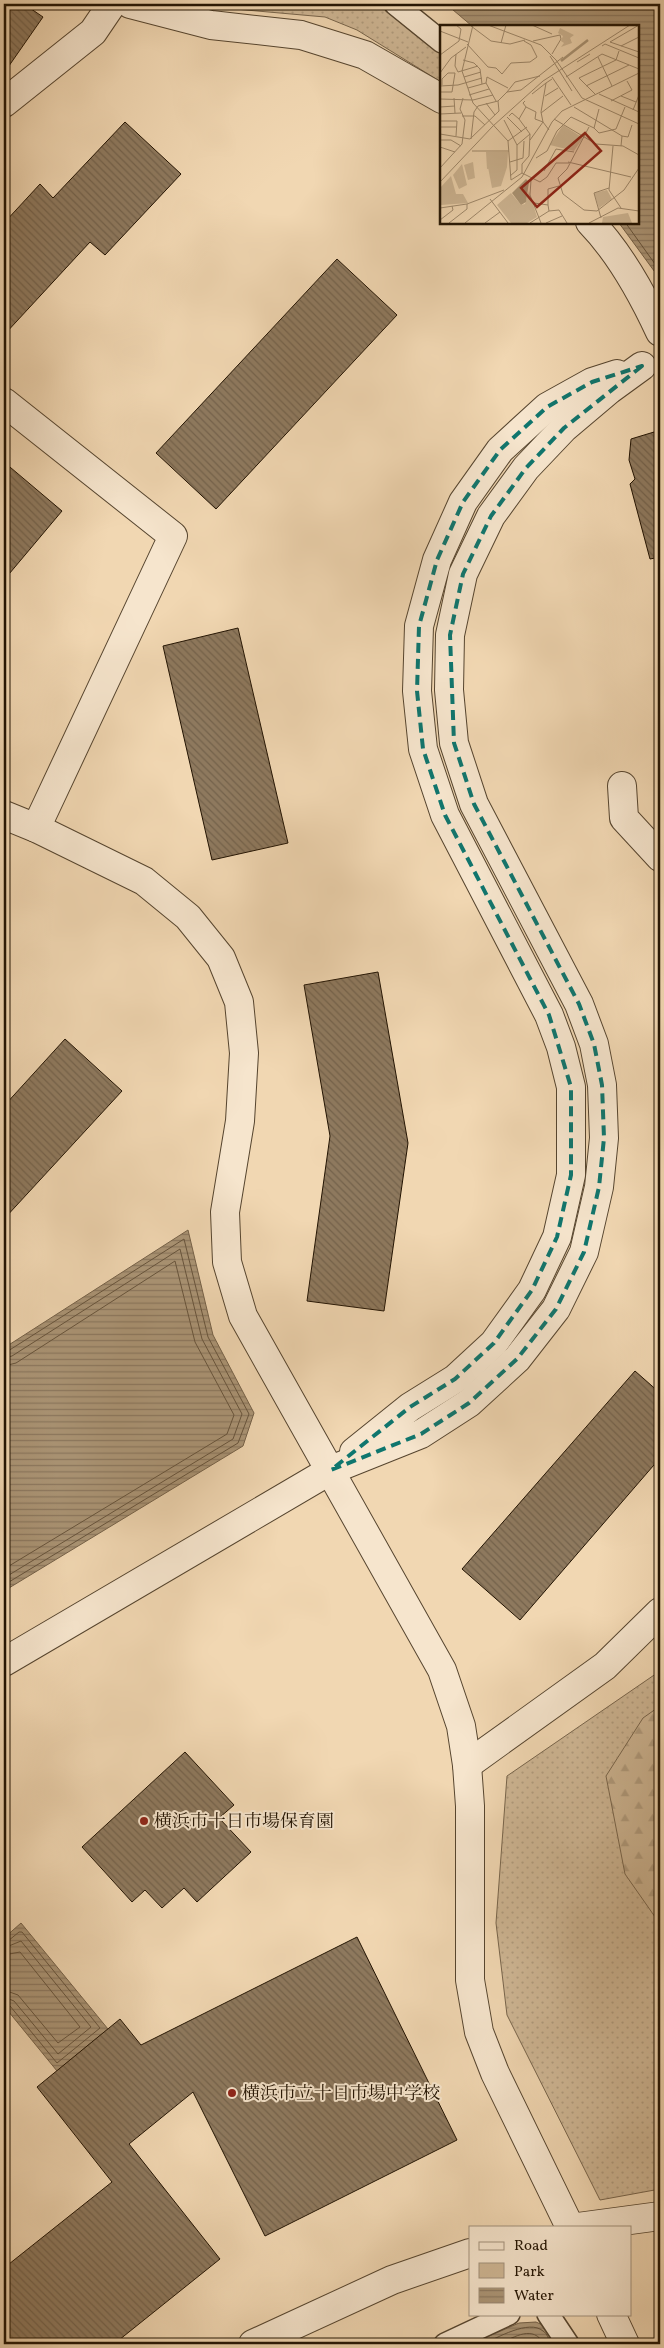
<svg xmlns="http://www.w3.org/2000/svg" width="664" height="2348" viewBox="0 0 664 2348" font-family="Vollkorn,'Noto Serif JP',serif">
	<style>
		.green { fill: url(#green-dots); stroke: #78654c }
		.forest { fill: url(#forest-firs); stroke: #78654c }
		.water { fill: url(#water-rules); stroke: #756148 }
		.lines { fill: none; stroke-linecap: round; stroke-linejoin: round }
		.shore { stroke: #67543c; stroke-width: 1 }
		.building { fill: url(#building-back-hatch); stroke: #231403 }
		.service-casing { stroke: #56452f; stroke-width: 24 }
		.minor-casing { stroke: #56452f; stroke-width: 30 }
		.tertiary-casing { stroke: #56452f; stroke-width: 30 }
		.service { stroke: #f6e5cd; stroke-width: 21 }
		.minor { stroke: #f6e5cd; stroke-width: 28 }
		.tertiary { stroke: #f6e5cd; stroke-width: 28 }
		.marked { fill: none; stroke: #0f766e; stroke-width: 4; stroke-dasharray: 10 6; stroke-linejoin: round }
		.poi-dot { fill: #8f2418; stroke: #f6e5cd; stroke-width: 2 }
		.labels { text-anchor: middle; stroke-width: 4; stroke-linejoin: round; paint-order: stroke }
		.poi-label { font-size: 18px; fill: #231403; stroke: #f6e5cd; text-anchor: start }
		.inset-river { fill: none; stroke: #ab9576; stroke-width: 2.5 }
		.inset-road { fill: none; stroke: #9f896c; stroke-width: 1 }
		.view { fill: #8f2418; fill-opacity: 0.15; stroke: #8f2418; stroke-width: 2.5 }
		.inset-edge { fill: none; stroke: #231403; stroke-width: 2.5 }
	</style>
	<defs>
		<pattern id="green-dots" width="8" height="8" patternUnits="userSpaceOnUse" patternTransform="scale(1.25)"><rect width="8" height="8" fill="#ceb694"/><path d="M2 2h.1M6 6h.1" fill="none" stroke="#b19c7e" stroke-width="1.8" stroke-linecap="round"/></pattern>
		<pattern id="forest-firs" width="22" height="20" patternUnits="userSpaceOnUse" patternTransform="scale(1.25)"><rect width="22" height="20" fill="#ceb694"/><path d="M5 1l3.5 6h-7zM16 11l3.5 6h-7z" fill="#b19c7e"/></pattern>
		<pattern id="water-rules" width="6" height="5" patternUnits="userSpaceOnUse" patternTransform="scale(1.25)"><rect width="6" height="5" fill="#ab9576"/><path d="M0 2.5h6" fill="none" stroke="#8b785f"/></pattern>
		<pattern id="building-back-hatch" width="6" height="6" patternUnits="userSpaceOnUse" patternTransform="scale(1.25)"><rect width="6" height="6" fill="#8e795e"/><path d="M-1 5l2 2M0 0l6 6M5-1l2 2" fill="none" stroke="#74624b"/></pattern>
	</defs>
	<rect width="100%" height="100%" fill="#f1d7b2"/>
	<filter id="stains"><feTurbulence type="fractalNoise" baseFrequency=".004" numOctaves="4"/><feColorMatrix values="0 0 0 0 .2 0 0 0 0 .09 0 0 0 0 .02 0 0 0 .5 -.17"/></filter>
	<radialGradient id="worn" r=".72"><stop offset=".6" stop-color="#630" stop-opacity="0"/><stop offset="1" stop-color="#630" stop-opacity=".3"/></radialGradient>
	<g class="green">
		<path d="M202,4H414L441,29V82L357,30L325,17L212,7Z"/>
		<path d="M660,1671V2189L600,2200L507,2015L496,1923L507,1776Z"/>
	</g>
	<path class="forest" d="M660,1706V1924L625,1874L606,1776L643,1718Z"/>
	<g class="water">
		<path d="M446,4H660V279L619,223L638,222V26H472Z"/>
		<path d="M188,1230L213,1335L254,1413L243,1446L4,1591V1348Z"/>
		<path d="M21,1923L108,2029L57,2071L4,2006V1938Z"/>
		<path d="M536,2322L547,2327L557,2344H471L519,2323Z"/>
	</g>
	<g class="lines">
		<g class="shore">
			<path d="M625,222L660,271"/>
			<path d="M4,1352L8,1351L184,1239L208,1337L249,1414L238,1443L4,1585"/>
			<path d="M4,1358L12,1356L180,1249L202,1339L242,1414L233,1439L4,1578"/>
			<path d="M4,1366L16,1363L175,1261L195,1342L234,1415L227,1434L4,1569"/>
			<path d="M4,1942L8,1941L19,1932H22L100,2028L57,2063L10,2006L4,2004"/>
			<path d="M4,1948L21,1941L91,2027L58,2054L14,2001L4,1997"/>
			<path d="M4,1955L20,1952L80,2027L58,2043L18,1995L4,1990"/>
			<path d="M483,2344C497,2338 529,2319 543,2331C547,2333 549,2340 551,2344"/>
			<path d="M499,2344C515,2337 533,2324 544,2344"/>
		</g>
	</g>
	<g class="building">
		<path d="M4,4H24L43,17L4,73Z"/>
		<path d="M125,122L181,174L105,255L90,242L4,335V223L40,184L53,198Z"/>
		<path d="M337,259L397,315L216,509L156,453Z"/>
		<path d="M654,432L659,450L660,449V557L650,559L630,484L635,479L629,460L631,439Z"/>
		<path d="M4,462L62,511L4,580Z"/>
		<path d="M238,628L288,843L212,860L163,646Z"/>
		<path d="M378,972L408,1143L384,1311L307,1301L330,1136L304,985Z"/>
		<path d="M65,1039L122,1091L4,1219V1106Z"/>
		<path d="M635,1371L660,1393V1458L520,1620L462,1569Z"/>
		<path d="M185,1752L234,1805L219,1818L251,1852L197,1902L184,1888L162,1908L145,1890L132,1902L82,1847Z"/>
		<path d="M357,1937L457,2140L265,2236L193,2092L129,2144L220,2259L114,2344H4V2268L112,2182L37,2087L120,2019L141,2045Z"/>
	</g>
	<g class="lines">
		<g class="service-casing">
			<g id="service">
				<path d="M395,4L442,42"/>
				<path d="M548,2314L568,2344"/>
				<path d="M445,2344L509,2314"/>
			</g>
		</g>
		<g class="minor-casing">
			<g id="minor">
				<path d="M130,4L211,25L301,35L365,55L442,99"/>
				<path d="M4,103L93,32L112,4"/>
				<path d="M590,222C620,253 642,293 660,332"/>
				<path d="M4,402L173,536L36,828"/>
				<path d="M622,786L624,818L660,857"/>
				<path d="M467,1765L605,1666L660,1612"/>
				<path d="M578,2227L660,2216"/>
				<path d="M611,2314L625,2344"/>
			</g>
		</g>
		<g class="tertiary-casing">
			<g id="tertiary">
				<path d="M4,815L36,828L144,881L188,917L221,958L239,1002L244,1053L240,1121L225,1212L227,1262L243,1316L442,1670L461,1726L467,1765L470,1806V1980L479,2032L495,2073L570,2227"/>
				<path d="M354,1452L410,1407L455,1379L494,1343L532,1290L557,1237L571,1175V1087L561,1047L549,1015L445,815L423,749L417,691L419,626L437,560L463,502L500,450L547,407L592,382L617,374"/>
				<path d="M4,1662L331,1470L421,1434L469,1403L517,1359L556,1309L584,1252L599,1187L604,1138L602,1085L594,1044L579,1004L474,804L454,743L449,690L450,635L463,574L491,516L526,468L564,428L609,390L642,366"/>
				<path d="M253,2344L392,2280L470,2253"/>
			</g>
		</g>
		<use href="#service" class="service"/>
		<use href="#minor" class="minor"/>
		<use href="#tertiary" class="tertiary"/>
	</g>
	<path class="marked" d="M642,366L564,428L526,468L491,516L463,574L450,635L454,743L474,804L579,1004L594,1044L602,1085L604,1138L599,1187L584,1252L556,1309L517,1359L469,1403L421,1434L331,1470L410,1407L455,1379L494,1343L532,1290L557,1237L571,1175V1087L549,1015L445,815L423,749L417,691L419,626L437,560L463,502L500,450L547,407L592,382Z"/>
	<g class="poi-dot">
		<circle cx="144" cy="1821" r="5"/>
		<circle cx="232" cy="2093" r="5"/>
	</g>
	<g class="labels">
		<g class="poi-label">
			<text x="154" y="1827">横浜市十日市場保育園</text>
			<text x="242" y="2099">横浜市立十日市場中学校</text>
		</g>
	</g>
	<g transform="translate(440 25)">
		<rect width="199" height="199" fill="#f1d7b2"/>
		<path d="M123,100L143,113L134,126L110,120ZM46,127H68L67,142L47,144ZM33,137L35,153L28,155L24,140ZM22,139L27,160L19,164L13,150ZM167,165L172,174L159,183L154,168ZM89,166L97,192L87,198H71L57,180L71,168L81,180L85,179Z" fill="#ceb694"/>
		<path d="M120,3L134,10L130,13L132,18L121,22L124,18L121,16L123,11L118,8ZM127,106L135,115L129,123L120,117ZM11,151L16,169H23L28,178L1,180L0,163ZM188,188L192,198H162L163,192Z" fill="#ceb694"/>
		<path d="M48,142H67L61,161L52,163Z" fill="#ceb694"/>
		<path d="M86,154L89,157L86,177L81,180L72,168Z" fill="#ab9576"/>
		<path class="inset-river" d="M121,36L148,15"/>
		<path class="inset-road" d="M33,0L22,46L33,78L68,116L71,155L82,148L100,157L107,152L116,138H129M48,0L101,20L116,35L142,73L199,99M92,0L112,9M199,0L170,17L199,27M31,1L51,16L70,19L85,15M0,6L28,17M93,16L120,10L121,14L112,29M61,18L66,0M27,19L48,42L56,43L62,49L71,38L90,37L97,32L91,20L84,16M162,21L165,19L199,33M181,21L199,12M16,29L15,41L18,47L38,41M0,30L19,16L21,4L16,0M110,31L132,66M158,32L172,61M23,35L34,38L40,44L42,59M137,37L150,29M0,48L11,33L26,22M24,52L41,47M112,52L131,80M126,52L162,29L199,44M139,53L176,35L179,26M139,53L155,69M46,58L47,52L68,63M0,61L18,60L42,53M146,61L189,40M28,63L46,58L56,76M0,67H12L15,48H8L2,54V60M67,67L75,57L100,51M92,69L106,58M159,69L199,87M29,70L49,64M105,71L118,63M181,71L196,77M14,73L15,88M0,74L33,75L53,70M85,76L83,78L86,82L96,87L95,94L103,97L109,105M171,76L192,65L187,56M46,78L55,90M0,82L15,81M134,82L182,111L181,121M193,85L199,70M101,88L123,71M0,89L21,88M22,91H35L45,100M69,91L72,88L79,94L86,82M67,92L82,107M114,94L156,119L183,121L199,130M64,95L77,120V145L70,151M0,96H17L16,111M0,102H17M149,102L127,144L118,153L123,169L144,185L157,186L184,165L199,143M154,103L159,108L176,104L185,82M0,109L30,114L59,86L58,76M182,111L188,112L192,100M31,114L34,87L38,81L58,76L67,67L81,65L123,32M0,115H11L21,121M90,115L103,97L101,87L106,58L112,54M68,116L87,102M77,120L90,109L79,94M173,121L169,165L181,183M0,122L15,127M32,126H69M96,133L107,126L117,106L131,92L154,103L159,84M70,137L83,133L84,116M128,137L191,152M0,143L22,119L25,95L20,84L23,73M104,146L116,124L134,127M82,148V139L89,131L90,109M91,155L90,170L101,198M0,157L53,101L103,56L190,0M50,174L68,198M94,178L108,180L109,186M108,180V164L119,161M0,183L27,179L64,165M161,193L154,168L169,163M0,195L13,185L12,181M9,198L27,184V179M25,198L82,152L112,97L122,86L199,48M45,198L60,187M90,198L109,186L119,185L127,198M106,198L122,191M149,198L178,183L199,186"/>
		<path class="view" d="M145,108L161,126L97,182L81,163Z"/>
		<rect width="199" height="199" class="inset-edge"/>
	</g>
	<rect width="664" height="2348" fill="none" stroke="#f1d7b2" stroke-width="20"/>
	<rect x="5" y="5" width="654" height="2338" fill="none" stroke="#231403" stroke-width="2.5"/>
	<rect x="10" y="10" width="644" height="2328" fill="none" stroke="#231403"/>
	<rect x="469" y="2226" width="162" height="90" fill="#f6e5cd" stroke="#a2917c"/>
	<rect x="479" y="2242" width="25" height="8" fill="#f6e5cd" stroke="#a2917c"/>
	<text x="514" y="2250" font-size="15" fill="#231403">Road</text>
	<rect x="479" y="2263" width="25" height="15" fill="#ceb694" stroke="#a2917c"/>
	<text x="514" y="2276" font-size="15" fill="#231403">Park</text>
	<rect x="479" y="2288" width="25" height="15" fill="url(#water-rules)" stroke="#a2917c"/>
	<text x="514" y="2300" font-size="15" fill="#231403">Water</text>
	<rect width="100%" height="100%" filter="url(#stains)"/>
	<rect width="100%" height="100%" fill="url(#worn)"/>
</svg>
